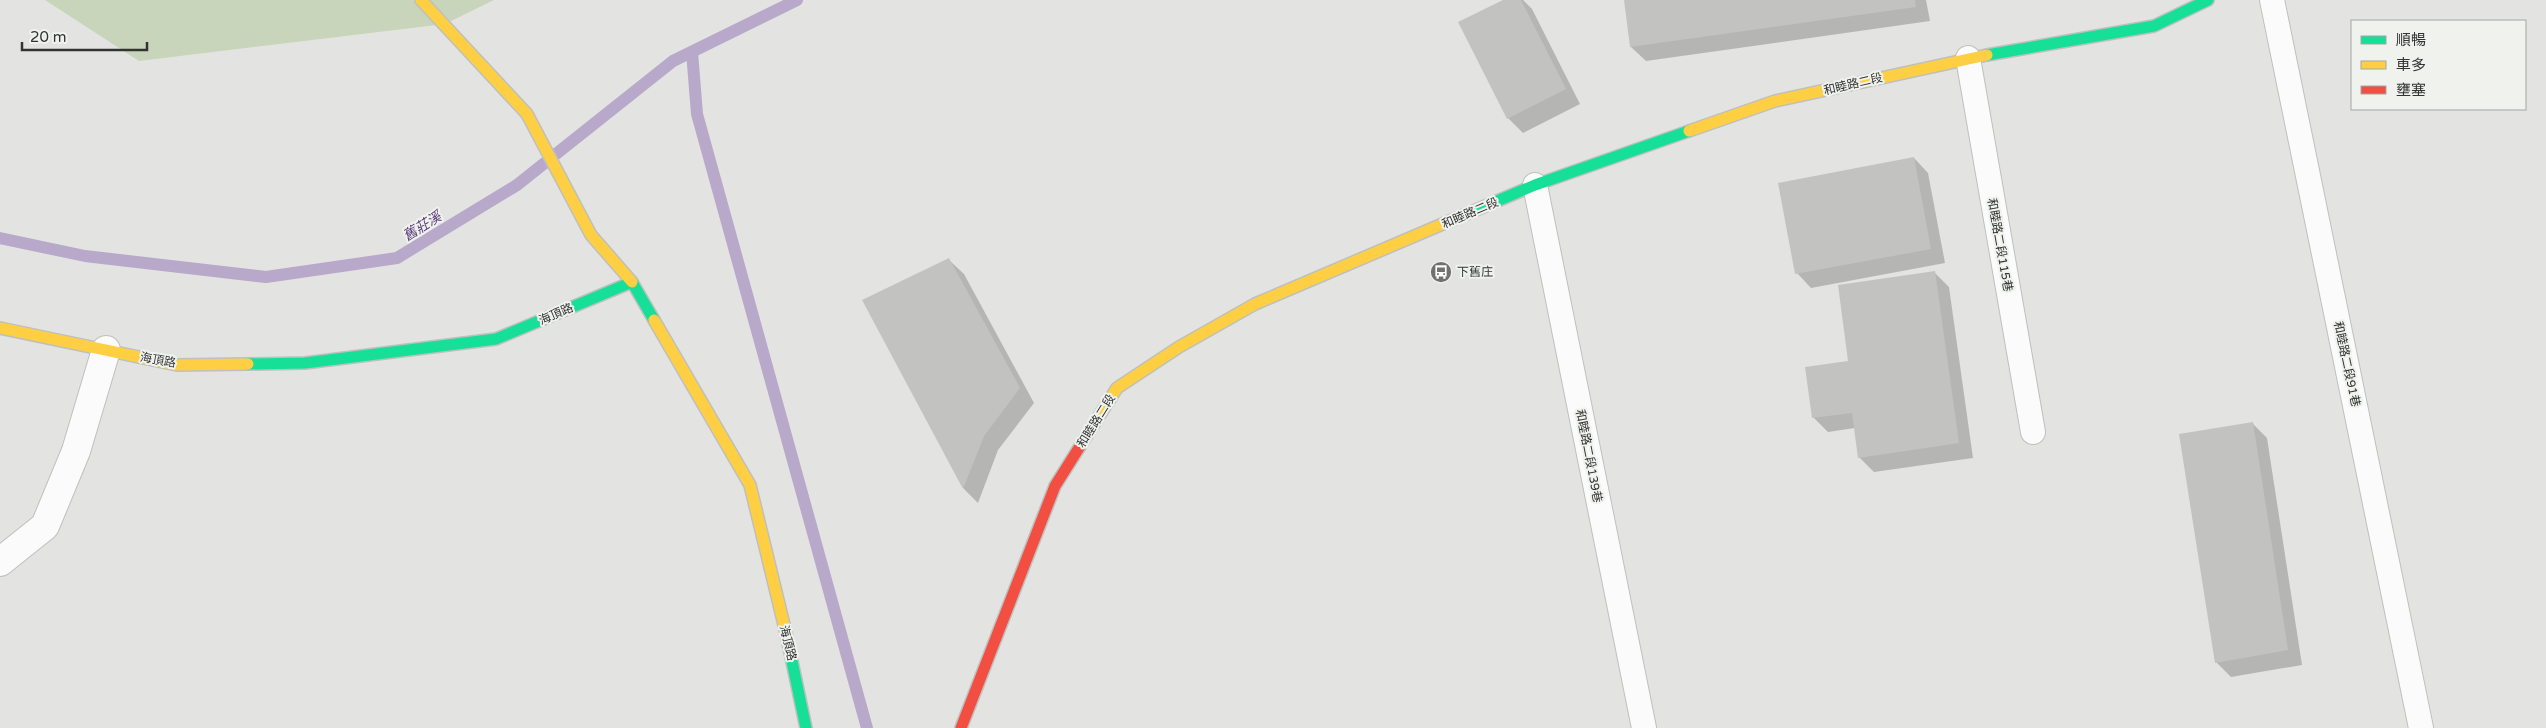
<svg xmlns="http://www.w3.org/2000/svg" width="2546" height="728" viewBox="0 0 2546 728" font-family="'Varela Round','Noto Sans TC',sans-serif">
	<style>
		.green { fill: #c8d5ba }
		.shadow { fill: #0003 }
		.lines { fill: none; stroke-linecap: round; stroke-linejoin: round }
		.stream { stroke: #b8a9cb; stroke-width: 12 }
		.building { fill: #c2c3c1 }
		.lane-casing { stroke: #bec0be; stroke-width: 26 }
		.street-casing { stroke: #bec0be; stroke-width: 30 }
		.fast-casing { stroke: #bec0be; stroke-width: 14 }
		.slow-casing { stroke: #bec0be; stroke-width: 14 }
		.jam-casing { stroke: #bec0be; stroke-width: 14 }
		.lane { stroke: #fbfbfb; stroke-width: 24 }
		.street { stroke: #fbfbfb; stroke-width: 28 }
		.fast { stroke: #16e098; stroke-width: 11 }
		.slow { stroke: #ffcf43; stroke-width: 11 }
		.jam { stroke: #f24e42; stroke-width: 11 }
		.labels { text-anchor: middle; stroke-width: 4; stroke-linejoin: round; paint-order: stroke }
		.street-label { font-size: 12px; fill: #333432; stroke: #f0f2ee }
		.poi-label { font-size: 12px; fill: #333432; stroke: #f0f2ee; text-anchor: start }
		.water-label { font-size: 14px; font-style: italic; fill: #5b3c7a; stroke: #f0f2ee }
	</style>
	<rect width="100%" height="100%" fill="#e3e4e2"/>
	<path class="green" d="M45,0H494L445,24L139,61Z"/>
	<g class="shadow">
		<path d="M1506,0H1523L1532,9L1580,104L1523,133L1508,118Z"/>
		<path d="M1625,0H1926L1930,21L1646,61L1631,47Z"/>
		<path d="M1914,158L1928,173L1945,263L1811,288L1797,273Z"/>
		<path d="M949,260L964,274L1034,403L998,450L978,503L964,489L864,301Z"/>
		<path d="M1935,273L1949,287L1973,458L1874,472L1859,457L1855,428L1828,432L1813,417L1849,362Z"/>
		<path d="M2252,423L2267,438L2302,665L2231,677L2216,662Z"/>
	</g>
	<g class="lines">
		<g class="stream">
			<path d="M692,52L697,114L867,728"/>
			<path d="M0,238L85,256L266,277L397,258L517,185L673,61L797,0"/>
		</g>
	</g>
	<g class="building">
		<path d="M1503,0H1521L1566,89L1507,119L1458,22Z"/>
		<path d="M1624,0H1915L1916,7L1630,47Z"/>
		<path d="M1914,157L1931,249L1795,274L1778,183Z"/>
		<path d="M949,258L1020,388L984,436L963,489L862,300Z"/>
		<path d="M1935,271L1959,443L1858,458L1852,413L1812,418L1805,367L1848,361L1838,285Z"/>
		<path d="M2253,422L2288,650L2215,663L2179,434Z"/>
	</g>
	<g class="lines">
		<g class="lane-casing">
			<g id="lane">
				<path d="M2272,0L2421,728"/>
				<path d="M1968,58L2033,432"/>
				<path d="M1535,185L1644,728"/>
			</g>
		</g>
		<g class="street-casing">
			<path id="street" d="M0,562L45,526L76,451L106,350"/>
		</g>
		<g class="fast-casing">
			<g id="fast">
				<path d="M1987,55L2154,26L2208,0"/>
				<path d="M1445,223L1535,185L1689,131"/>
				<path d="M248,364L305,363L496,339L632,282L654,320"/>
				<path d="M786,633L806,728"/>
			</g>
		</g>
		<g class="slow-casing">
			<g id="slow">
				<path d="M421,0L527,114L591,235L632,282"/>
				<path d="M1689,131L1775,101L1987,55"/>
				<path d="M654,320L750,485L786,633"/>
				<path d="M0,328L177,365L248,364"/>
				<path d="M1094,424L1117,388L1179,347L1255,304L1445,223"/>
			</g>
		</g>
		<g class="jam-casing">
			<path id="jam" d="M961,728L1055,486L1094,424"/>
		</g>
		<use href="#lane" class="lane"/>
		<use href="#street" class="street"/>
		<use href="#fast" class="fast"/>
		<use href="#slow" class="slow"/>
		<use href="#jam" class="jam"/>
	</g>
	<defs>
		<g id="bus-disc" transform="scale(1.125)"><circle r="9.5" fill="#717270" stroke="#f0f2ee"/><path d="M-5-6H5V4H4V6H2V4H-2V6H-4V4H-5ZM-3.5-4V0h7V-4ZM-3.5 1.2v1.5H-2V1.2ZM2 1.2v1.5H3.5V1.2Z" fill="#fff"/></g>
	</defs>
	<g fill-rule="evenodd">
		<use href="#bus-disc" x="1441" y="272"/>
	</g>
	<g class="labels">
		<g class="street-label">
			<text transform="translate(1853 84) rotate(-13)" y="4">和睦路二段</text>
			<text transform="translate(1470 213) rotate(-23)" y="4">和睦路二段</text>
			<text transform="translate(2000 245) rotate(80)" y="4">和睦路二段115巷</text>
			<text transform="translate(556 314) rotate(-23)" y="4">海頂路</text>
			<text transform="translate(158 360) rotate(10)" y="4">海頂路</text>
			<text transform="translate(2347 364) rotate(78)" y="4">和睦路二段91巷</text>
			<text transform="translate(1096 421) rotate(-58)" y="4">和睦路二段</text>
			<text transform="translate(1589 456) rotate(79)" y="4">和睦路二段139巷</text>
			<text transform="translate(788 643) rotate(76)" y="4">海頂路</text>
		</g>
		<g class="poi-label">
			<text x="1457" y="276">下舊庄</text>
		</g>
		<g class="water-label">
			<text transform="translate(422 226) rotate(-32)" y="5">舊莊溪</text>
		</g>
	</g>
	<rect x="2351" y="20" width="175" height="90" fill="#f0f2ee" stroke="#a4a6a3"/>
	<rect x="2361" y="36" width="25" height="8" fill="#16e098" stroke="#a4a6a3"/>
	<text x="2396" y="45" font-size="15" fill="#333432">順暢</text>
	<rect x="2361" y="61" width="25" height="8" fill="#ffcf43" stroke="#a4a6a3"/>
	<text x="2396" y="70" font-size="15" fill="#333432">車多</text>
	<rect x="2361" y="86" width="25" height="8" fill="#f24e42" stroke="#a4a6a3"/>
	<text x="2396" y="95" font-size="15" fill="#333432">壅塞</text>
	<path d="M22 42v8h125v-8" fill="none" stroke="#333432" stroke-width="2.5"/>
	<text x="30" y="42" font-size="15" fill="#333432" stroke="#f0f2ee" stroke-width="4" paint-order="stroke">20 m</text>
</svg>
